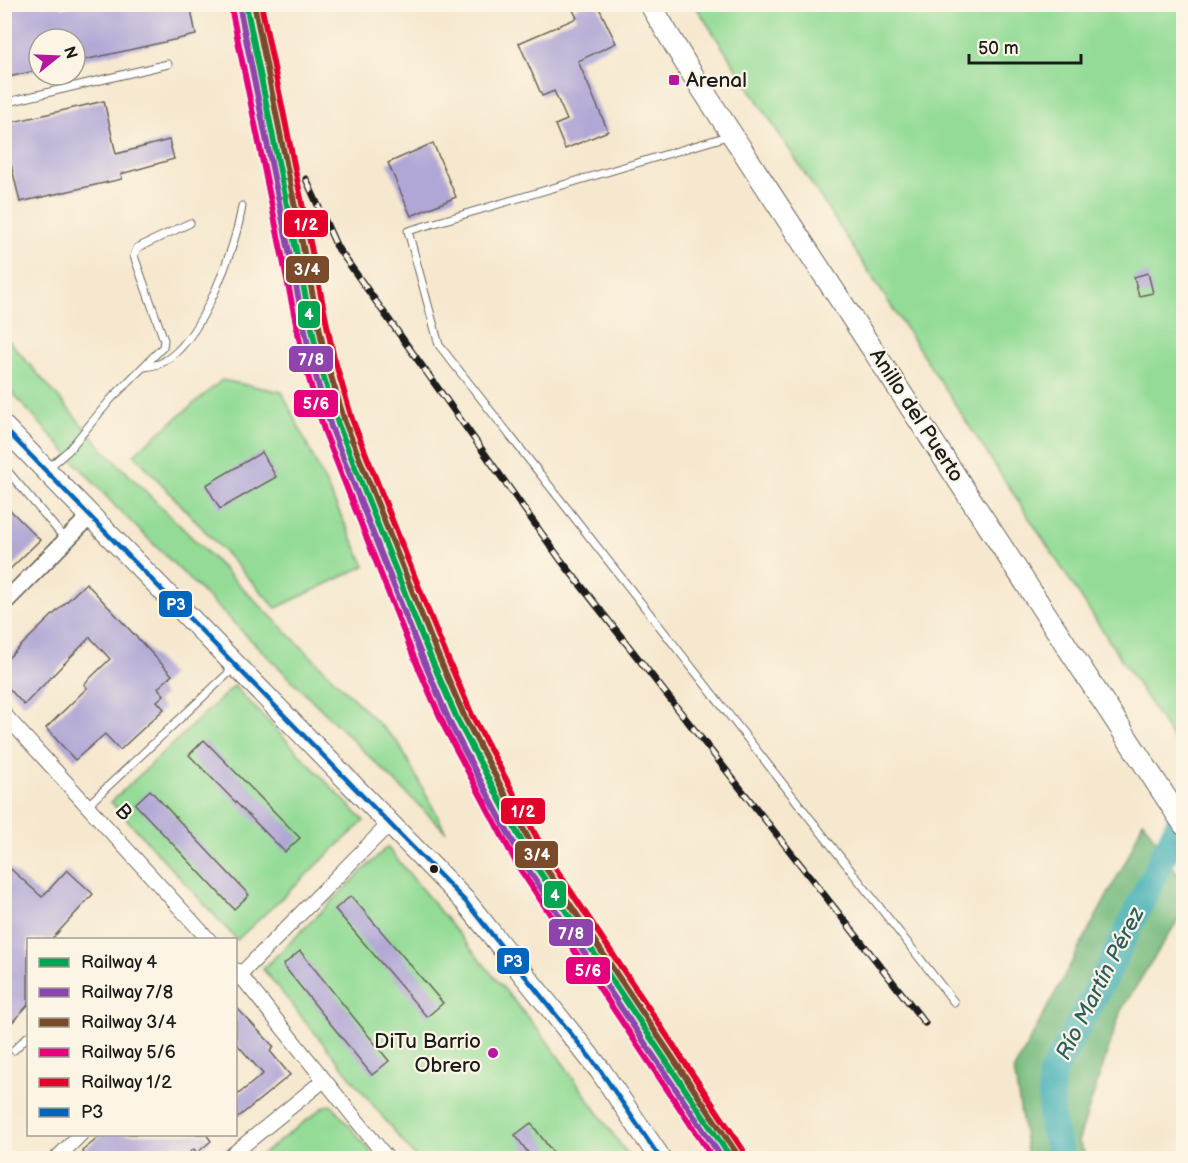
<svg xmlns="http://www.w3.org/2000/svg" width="1188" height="1163" viewBox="0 0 1188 1163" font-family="'Balsamiq Sans',sans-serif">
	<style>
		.green { fill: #93db96; stroke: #587c59; stroke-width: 1.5 }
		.forest { fill: #76bb7f; stroke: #496c4e; stroke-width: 1.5 }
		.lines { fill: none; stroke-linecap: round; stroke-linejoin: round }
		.river { stroke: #3caeb4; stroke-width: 27 }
		.building { fill: #b1a7d6 }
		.service-casing { stroke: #68635b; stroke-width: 9 }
		.minor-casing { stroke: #68635b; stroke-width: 16 }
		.tertiary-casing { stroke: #68635b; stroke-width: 19 }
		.primary-casing { stroke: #68635b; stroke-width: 23 }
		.service { stroke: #fff; stroke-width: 7 }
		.minor { stroke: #fff; stroke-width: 14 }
		.tertiary { stroke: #fff; stroke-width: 16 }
		.primary { stroke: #fff; stroke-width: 21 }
		.rail-casing { stroke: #1c1c1c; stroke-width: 7 }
		.rail { stroke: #fcf5e5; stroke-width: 4.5; stroke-dasharray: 14; stroke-linecap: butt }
		.bus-1-casing { stroke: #fcf5e5; stroke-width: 9 }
		.bus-1 { stroke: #0065bd; stroke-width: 4.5 }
		.rail-1-casing { stroke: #fcf5e5; stroke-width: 10 }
		.rail-2-casing { stroke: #fcf5e5; stroke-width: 10 }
		.rail-3-casing { stroke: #fcf5e5; stroke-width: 10 }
		.rail-4-casing { stroke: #fcf5e5; stroke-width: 10 }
		.rail-5-casing { stroke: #fcf5e5; stroke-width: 10 }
		.rail-1 { stroke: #00a651; stroke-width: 6 }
		.rail-2 { stroke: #8e44ad; stroke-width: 6 }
		.rail-3 { stroke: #7a4b2a; stroke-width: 6 }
		.rail-4 { stroke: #e5007d; stroke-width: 6 }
		.rail-5 { stroke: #e4002b; stroke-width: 6 }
		.poi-dot { fill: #b5179e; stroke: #fcf5e5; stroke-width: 2 }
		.bus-dot { fill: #1c1c1c; stroke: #fcf5e5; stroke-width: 2 }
		.labels { text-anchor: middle; stroke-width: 4.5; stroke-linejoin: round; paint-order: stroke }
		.poi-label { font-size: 21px; fill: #1c1c1c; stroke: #fcf5e5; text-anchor: start }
		.street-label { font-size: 21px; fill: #1c1c1c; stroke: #fcf5e5 }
		.water-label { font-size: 22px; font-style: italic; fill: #2a5e60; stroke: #fcf5e5 }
		.line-badge { stroke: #fcf5e5; stroke-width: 2 }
		.badge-label { font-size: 16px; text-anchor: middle; font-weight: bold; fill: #fff }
	</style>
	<rect width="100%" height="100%" fill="#fcf5e5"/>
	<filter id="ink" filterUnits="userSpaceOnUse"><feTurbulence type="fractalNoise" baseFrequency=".0167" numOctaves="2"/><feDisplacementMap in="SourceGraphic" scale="12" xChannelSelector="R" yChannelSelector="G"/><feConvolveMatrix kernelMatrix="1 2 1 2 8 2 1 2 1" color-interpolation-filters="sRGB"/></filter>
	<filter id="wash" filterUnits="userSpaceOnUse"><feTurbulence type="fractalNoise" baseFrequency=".008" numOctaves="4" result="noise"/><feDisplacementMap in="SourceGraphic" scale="24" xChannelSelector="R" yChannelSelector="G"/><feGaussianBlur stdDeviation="1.35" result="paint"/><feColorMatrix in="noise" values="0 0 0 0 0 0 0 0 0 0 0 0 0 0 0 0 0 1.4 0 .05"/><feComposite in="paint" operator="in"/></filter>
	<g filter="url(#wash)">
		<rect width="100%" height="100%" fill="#f6e8cf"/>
		<g class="green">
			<path d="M695,5H1183L1184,749L1181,751Z"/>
			<path d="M4,335L104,450L399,744L446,832L116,507L5,385Z"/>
			<path d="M222,380L282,392L365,566L276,608L134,454Z"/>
			<path d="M234,686L364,821L237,940L111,802Z"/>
			<path d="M387,847L548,1042L630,1158H416L263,969Z"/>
			<path d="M332,1105L376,1158H257L325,1106Z"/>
		</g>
		<path class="forest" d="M1143,821L1183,882V912L1121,1010L1078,1142L1088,1158H1028L1014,1070L1129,855Z"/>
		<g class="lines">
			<path class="river" d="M1062,1158L1052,1126L1051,1076L1112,963L1184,813"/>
		</g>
		<g id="blocks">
			<g class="building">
				<path d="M4,4H61L62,8L77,4H190L196,35L75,62V39H39V70L4,78Z"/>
				<path d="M583,4H597L616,43L578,61L608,131L565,149L555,125L567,120L554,91L542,96L519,43L577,18L573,10Z"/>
				<path d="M104,101L116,154L169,140L174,159L121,174L122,179L20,202L4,135V124Z"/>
				<path d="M433,143L456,197L411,216L388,163Z"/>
				<path d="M1148,273L1153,293L1139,296L1134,277Z"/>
				<path d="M262,452L276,477L220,509L206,485Z"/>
				<path d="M4,504L40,540L4,575Z"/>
				<path d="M86,583L172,675L158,688L164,695L157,701L164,709L120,750L105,734L75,760L46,728L87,688L84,684L110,659L90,637L24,705L4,683V662Z"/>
				<path d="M204,740L300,838L285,852L189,755Z"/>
				<path d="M150,790L249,895L234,909L135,804Z"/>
				<path d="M4,863L42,897L67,870L93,894L52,939H28V1005L4,1031Z"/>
				<path d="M351,896L443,1003L427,1017L335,909Z"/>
				<path d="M300,951L389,1061L372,1075L283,965Z"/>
				<path d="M236,1007L274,1047L270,1051L290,1075L236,1119V1096L263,1074L236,1043Z"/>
				<path d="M531,1123L557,1158H532L515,1135Z"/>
				<path d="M103,1134H206L211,1141L197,1153L194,1149L183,1158H88L82,1151Z"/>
			</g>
		</g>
	</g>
	<g filter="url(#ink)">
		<use href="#blocks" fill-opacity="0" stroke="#68635b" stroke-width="1.5"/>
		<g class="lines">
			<g class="service-casing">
				<g id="service">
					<path d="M4,103L168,64"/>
					<path d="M728,136L408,231L439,345L954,1002"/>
					<path d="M145,367C151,366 158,365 163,362C202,341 236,247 242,206"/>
					<path d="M4,467L66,540"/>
					<path d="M47,469L68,451L111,399L163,347L164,340L134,256L137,248L190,223"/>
					<path d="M89,804L235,667"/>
					<path d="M14,1050L28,1036"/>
				</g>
			</g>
			<g class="minor-casing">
				<g id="minor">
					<path d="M4,714L209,940"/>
					<path d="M236,970L387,1158"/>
					<path d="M236,979L390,823"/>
					<path d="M57,1158L81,1134"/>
					<path d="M228,1158L324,1080"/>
				</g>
			</g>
			<g class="tertiary-casing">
				<path id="tertiary" d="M4,603L89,517"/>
			</g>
			<g class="primary-casing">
				<g id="primary">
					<path d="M650,4L689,69L1184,825"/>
					<path d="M4,427L466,902L600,1070L660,1158"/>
				</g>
			</g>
			<use href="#service" class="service"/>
			<use href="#minor" class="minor"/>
			<use href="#tertiary" class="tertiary"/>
			<use href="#primary" class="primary"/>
			<g class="rail-casing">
				<g id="rail">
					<path d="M237,4L308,358L330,428L372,540L418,652L490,808L523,865L720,1158"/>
					<path d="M259,4L330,355L350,421L391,533L436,644L467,718L507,800L742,1158"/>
					<path d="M306,179L337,247L560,559L925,1023"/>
				</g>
			</g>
			<use href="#rail" class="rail"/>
			<g class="bus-1-casing">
				<path id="bus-1" d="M4,428L466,902L600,1070L660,1158"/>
			</g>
			<use href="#bus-1" class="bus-1"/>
			<g class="rail-1-casing">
				<path id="rail-1" d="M246,4L318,358L338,424L427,649L458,721L531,859L731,1158"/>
			</g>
			<g class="rail-2-casing">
				<path id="rail-2" d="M239,5L311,360L331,427L420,652L451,725L524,863L722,1158"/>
			</g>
			<g class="rail-3-casing">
				<path id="rail-3" d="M254,4L325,356L345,422L434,646L465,718L537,855L737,1154"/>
			</g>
			<g class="rail-4-casing">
				<path id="rail-4" d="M231,7L304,362L324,430L413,655L445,728L518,866L713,1158"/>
			</g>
			<g class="rail-5-casing">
				<path id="rail-5" d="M261,4L333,354L352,419L441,643L472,715L544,851L743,1150"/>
			</g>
			<use href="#rail-1" class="rail-1"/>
			<use href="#rail-2" class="rail-2"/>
			<use href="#rail-3" class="rail-3"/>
			<use href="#rail-4" class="rail-4"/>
			<use href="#rail-5" class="rail-5"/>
		</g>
	</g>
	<g class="poi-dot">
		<rect x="668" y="74" width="12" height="12" rx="3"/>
		<circle cx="493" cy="1053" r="6"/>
	</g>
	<circle class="bus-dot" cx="434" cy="869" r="5"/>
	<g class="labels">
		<g class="poi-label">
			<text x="686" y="87">Arenal</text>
			<text x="481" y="1048" text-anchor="end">DiTu Barrio<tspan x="481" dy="24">Obrero</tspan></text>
		</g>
		<g class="street-label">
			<text transform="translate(917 415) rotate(57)" y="7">Anillo del Puerto</text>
			<text transform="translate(124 812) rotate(48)" y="7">B</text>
		</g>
		<g class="water-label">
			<text transform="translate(1099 983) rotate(-63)" y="8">Río Martín Pérez</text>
		</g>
	</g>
	<g class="line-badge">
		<rect x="283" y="209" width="46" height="29" rx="6" fill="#e4002b"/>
		<rect x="285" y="255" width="45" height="29" rx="6" fill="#7a4b2a"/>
		<rect x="297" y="300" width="24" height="29" rx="6" fill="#00a651"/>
		<rect x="288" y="345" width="46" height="28" rx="6" fill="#8e44ad"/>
		<rect x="293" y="389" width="46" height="29" rx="6" fill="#e5007d"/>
		<rect x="158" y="590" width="35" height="28" rx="6" fill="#0065bd"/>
		<rect x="500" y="797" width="46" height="28" rx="6" fill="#e4002b"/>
		<rect x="514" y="840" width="45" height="29" rx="6" fill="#7a4b2a"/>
		<rect x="543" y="880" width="24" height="29" rx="6" fill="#00a651"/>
		<rect x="548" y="918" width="46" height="29" rx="6" fill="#8e44ad"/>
		<rect x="496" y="947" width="34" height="28" rx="6" fill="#0065bd"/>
		<rect x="565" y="956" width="46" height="29" rx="6" fill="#e5007d"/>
	</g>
	<g class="badge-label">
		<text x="306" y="230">1/2</text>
		<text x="307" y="275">3/4</text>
		<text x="309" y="320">4</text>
		<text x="311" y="365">7/8</text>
		<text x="316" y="409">5/6</text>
		<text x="176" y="610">P3</text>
		<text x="523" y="817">1/2</text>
		<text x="537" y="860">3/4</text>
		<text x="555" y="901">4</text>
		<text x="571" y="939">7/8</text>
		<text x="513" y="967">P3</text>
		<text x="588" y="976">5/6</text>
	</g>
	<rect width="1188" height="1163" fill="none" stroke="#fcf5e5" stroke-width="24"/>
	<rect x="27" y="938" width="210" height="198" fill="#fcf5e5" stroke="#a29e95" stroke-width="1.5"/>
	<rect x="39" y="958" width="30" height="9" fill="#00a651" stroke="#a29e95" stroke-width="1.5"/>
	<text x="81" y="968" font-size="18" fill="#1c1c1c">Railway 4</text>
	<rect x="39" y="988" width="30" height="9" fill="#8e44ad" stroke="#a29e95" stroke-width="1.5"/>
	<text x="81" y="998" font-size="18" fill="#1c1c1c">Railway 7/8</text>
	<rect x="39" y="1018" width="30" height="9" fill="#7a4b2a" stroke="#a29e95" stroke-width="1.5"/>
	<text x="81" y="1028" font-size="18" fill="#1c1c1c">Railway 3/4</text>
	<rect x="39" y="1048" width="30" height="9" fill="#e5007d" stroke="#a29e95" stroke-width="1.5"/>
	<text x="81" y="1058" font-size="18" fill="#1c1c1c">Railway 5/6</text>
	<rect x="39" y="1078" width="30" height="9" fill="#e4002b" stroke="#a29e95" stroke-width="1.5"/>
	<text x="81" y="1088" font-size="18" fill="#1c1c1c">Railway 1/2</text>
	<rect x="39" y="1108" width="30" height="9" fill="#0065bd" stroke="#a29e95" stroke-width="1.5"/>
	<text x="81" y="1118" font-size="18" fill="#1c1c1c">P3</text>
	<g transform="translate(57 57) rotate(72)"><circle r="28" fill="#fcf5e5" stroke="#a29e95" stroke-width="1.5"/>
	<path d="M0-4.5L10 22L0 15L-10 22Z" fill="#b5179e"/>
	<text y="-9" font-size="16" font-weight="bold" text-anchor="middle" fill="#1c1c1c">N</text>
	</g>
	<path d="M969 54v9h112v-9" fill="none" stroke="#1c1c1c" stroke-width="3"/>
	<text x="978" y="54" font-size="18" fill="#1c1c1c" stroke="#fcf5e5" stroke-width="4.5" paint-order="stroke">50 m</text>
</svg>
